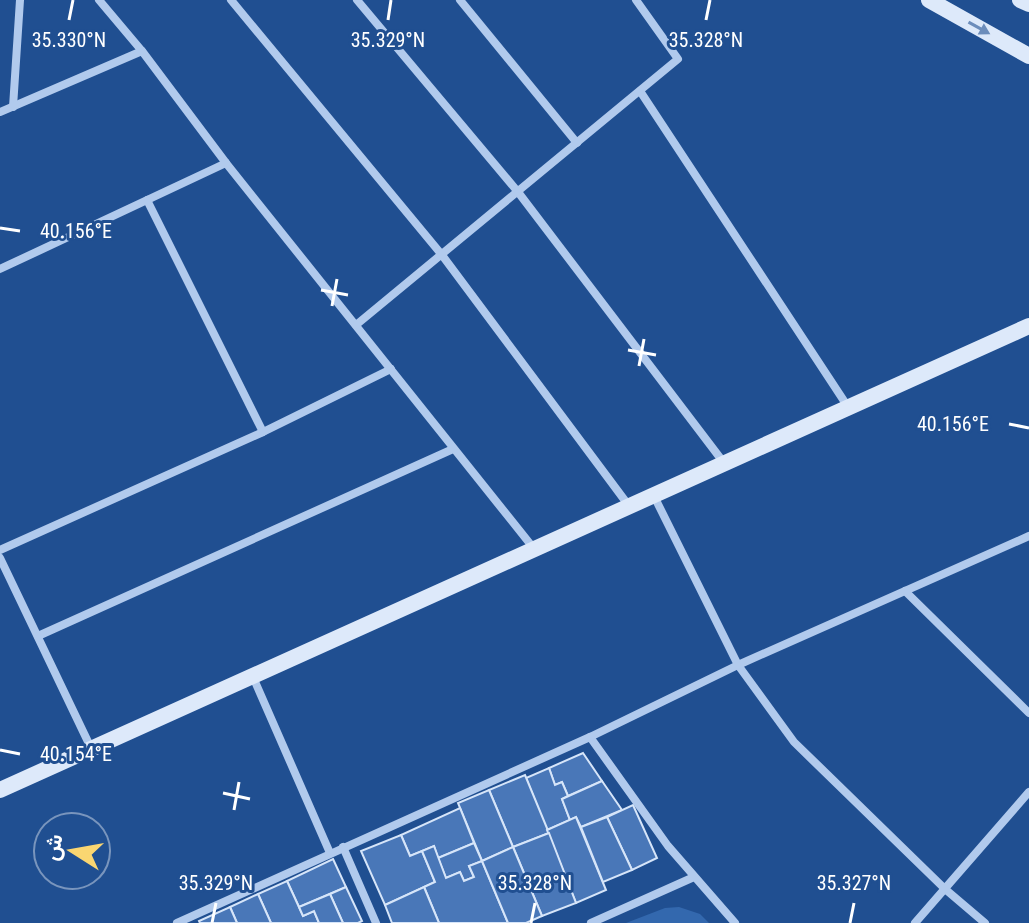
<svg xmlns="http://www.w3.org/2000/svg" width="1029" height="923" viewBox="0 0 1029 923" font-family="'Roboto Condensed',Vazirmatn,sans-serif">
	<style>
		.green { fill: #3368ae }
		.building { fill: #4977b8; stroke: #d6e5f9; stroke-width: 2 }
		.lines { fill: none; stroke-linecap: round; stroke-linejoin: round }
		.minor { stroke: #b1caed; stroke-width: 8 }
		.secondary { stroke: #dde9fa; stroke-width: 16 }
		.oneway { fill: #6c8dbb }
		.ticks { fill: none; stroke: #fff; stroke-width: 3 }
		.ticks-label { font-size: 20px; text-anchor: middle; fill: #fff; stroke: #204f91; stroke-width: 6; stroke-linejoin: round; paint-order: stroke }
	</style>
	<rect width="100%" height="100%" fill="#204f91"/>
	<path class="green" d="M679,907L700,914L709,923H626L665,908Z"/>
	<g class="building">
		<path d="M583,753L602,781L568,796L562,782L555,785L549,768Z"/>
		<path d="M549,768L555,785L562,782L568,796L562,799L570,820L547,830L526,778Z"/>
		<path d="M525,775L549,833L513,847L489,790Z"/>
		<path d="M602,781L622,810L581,827L576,817L570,820L562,799Z"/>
		<path d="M489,790L513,847L482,861L458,803Z"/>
		<path d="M633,805L657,858L632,870L607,817Z"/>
		<path d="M460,808L474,843L438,858L434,846L410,856L401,835Z"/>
		<path d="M576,817L606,890L576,903L547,830Z"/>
		<path d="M607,817L632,870L603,882L581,827Z"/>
		<path d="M549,833L576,903L542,916L513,847Z"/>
		<path d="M401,835L410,856L422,851L435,882L385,905L361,851Z"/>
		<path d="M474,843L482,861L469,866L474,877L464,881L460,872L446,878L438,858Z"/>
		<path d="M434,846L446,878L460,872L464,881L474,877L469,866L482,861L508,923H439L424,887L435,882L422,851Z"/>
		<path d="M513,847L542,916L526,923H508L482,861Z"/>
		<path d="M333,859L346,887L299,907L287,881Z"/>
		<path d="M287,881L303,916L314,911L319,923H271L258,894Z"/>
		<path d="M346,887L362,921L358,923H343L330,894Z"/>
		<path d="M424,887L439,923H392L385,905Z"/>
		<path d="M258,894L271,923H237L230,907Z"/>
		<path d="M330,894L343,923H319L314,911L303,916L299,907Z"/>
		<path d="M230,907L237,923H200L199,921Z"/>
	</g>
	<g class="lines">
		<g class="minor">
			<path d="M99,0L142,51L226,163L535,550"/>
			<path d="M231,0L442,255L629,506"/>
			<path d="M357,0L518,192L724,463"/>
			<path d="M460,0L577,143"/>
			<path d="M640,91L848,407"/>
			<path d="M13,107L20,0"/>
			<path d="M0,112L142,51"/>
			<path d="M147,200L263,432"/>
			<path d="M0,269L226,163"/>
			<path d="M356,325L678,59L636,0"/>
			<path d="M654,496L738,665L794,742L945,889L985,923"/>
			<path d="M0,550L263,432L391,369"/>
			<path d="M0,558L91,748"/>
			<path d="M905,591L1029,713"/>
			<path d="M38,636L453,449"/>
			<path d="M253,677L330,853"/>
			<path d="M590,737L668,846L735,923"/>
			<path d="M343,847L376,923"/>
			<path d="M177,923L590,737L738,665L1029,536"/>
			<path d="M591,923L694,877"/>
			<path d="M915,923L1029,792"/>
		</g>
		<g class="secondary">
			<path d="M929,0L1029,56"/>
			<path d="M1020,0L1029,4"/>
			<path d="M0,790L1029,326"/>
		</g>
	</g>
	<defs><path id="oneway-solid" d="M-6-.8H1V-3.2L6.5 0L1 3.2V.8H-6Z" transform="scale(2)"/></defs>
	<use class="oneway" href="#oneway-solid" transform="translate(979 28) rotate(29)"/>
	<path class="ticks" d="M69,20L73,0M388,20L391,0M706,20L710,0M0,228L20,231M321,290L348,295M332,306L337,279M628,350L656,355M639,366L644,339M1009,424L1029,428M0,750L20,754M223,793L250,799M234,810L239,782M212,923L216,903M531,923L535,903M850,923L854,903"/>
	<g class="ticks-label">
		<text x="69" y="47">35.330°N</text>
		<text x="388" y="47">35.329°N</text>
		<text x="706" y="47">35.328°N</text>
		<text x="76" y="238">40.156°E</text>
		<text x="953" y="431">40.156°E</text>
		<text x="76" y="761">40.154°E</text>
		<text x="216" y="890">35.329°N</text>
		<text x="535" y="890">35.328°N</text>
		<text x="854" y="890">35.327°N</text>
	</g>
	<g transform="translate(72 851) rotate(281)"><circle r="38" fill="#204f91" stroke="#7995bd" stroke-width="2"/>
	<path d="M0-6L14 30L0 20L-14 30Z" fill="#fad671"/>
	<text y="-12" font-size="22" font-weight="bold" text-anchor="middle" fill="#ffffff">ش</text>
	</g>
</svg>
